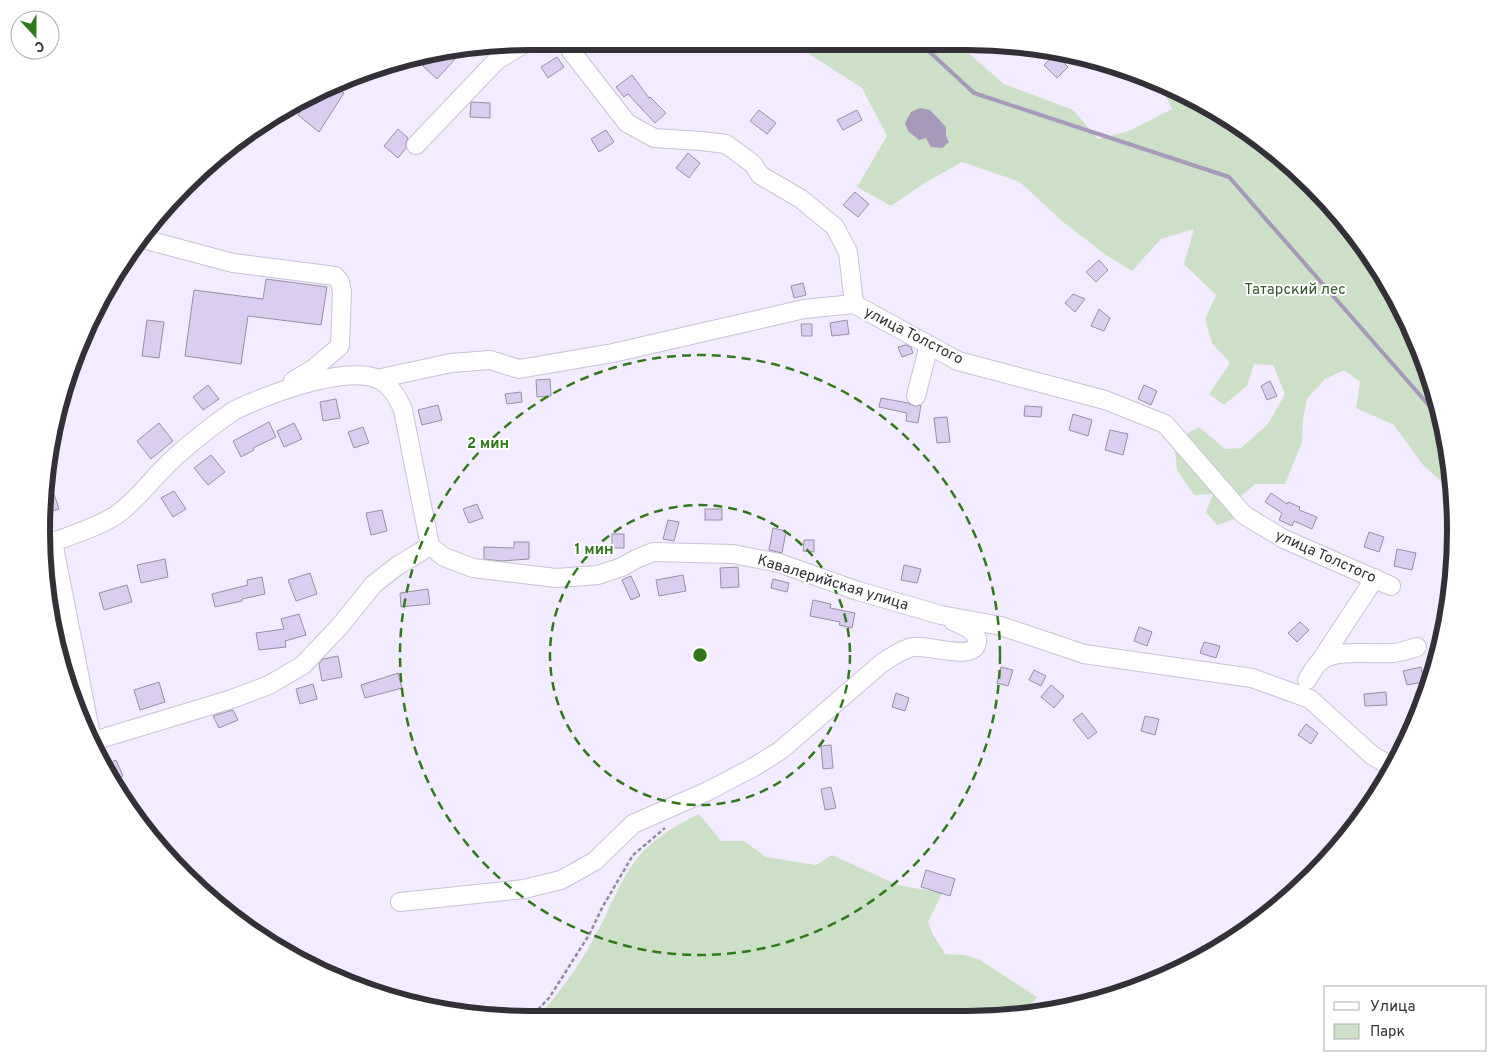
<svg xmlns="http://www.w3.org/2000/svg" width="1497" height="1061" viewBox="0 0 1497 1061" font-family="Overpass,sans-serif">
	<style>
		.green { fill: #cbe0c6 }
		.water { fill: #a699b9 }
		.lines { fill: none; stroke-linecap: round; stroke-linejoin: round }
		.stream { stroke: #a699b9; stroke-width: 4 }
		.building { fill: #dbcdef; stroke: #978fa2 }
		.minor-casing { stroke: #c9c1d5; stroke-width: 20 }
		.path { stroke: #918c9a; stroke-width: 2.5; stroke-dasharray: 4 2.5; stroke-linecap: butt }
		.minor { stroke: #fff; stroke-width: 18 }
		.ring { fill: none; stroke: #31781d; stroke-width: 2.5; stroke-dasharray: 9 6 }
		.labels { text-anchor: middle; stroke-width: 4; stroke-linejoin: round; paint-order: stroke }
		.park-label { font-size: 15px; fill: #36582d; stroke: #fff }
		.street-label { font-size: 15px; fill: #333038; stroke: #fff }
		.rim { fill: none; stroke: #333038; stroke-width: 6 }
		.centre { fill: #31781d; stroke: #fff; stroke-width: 2.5 }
		.ring-label { font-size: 15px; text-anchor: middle; font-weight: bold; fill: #31781d; stroke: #fff; stroke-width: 4; stroke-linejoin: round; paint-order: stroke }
	</style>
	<rect width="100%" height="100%" fill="#f3ebff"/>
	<g class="green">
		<path d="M789,41H956L958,44L1004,84L1073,110L1098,139L1129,131L1172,109L1159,81L1200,101L1206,118L1234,133L1239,129L1334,208L1390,286L1430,373L1452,466V495L1451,490L1423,465L1394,425L1356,408L1360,382L1344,370L1325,379L1307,399L1303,419L1302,442L1285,484H1255L1239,498L1251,513L1217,525L1206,512L1213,494L1194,495L1177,470L1174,441L1199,427L1225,449L1241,448L1268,424L1285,394L1273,365L1254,364L1247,386L1224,405L1209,394L1230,363L1212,343L1205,319L1216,295L1184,264L1194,229L1161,239L1132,271L1106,255L1062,221L1020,182L962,162L923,184L891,206L857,187L887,136L862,88Z"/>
		<path d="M699,814L721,841H744L766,857L816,865L832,855L898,885L942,893L928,922L932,933L945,954L965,955L980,960L1037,997L1022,1016L537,1018C558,994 578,968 593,940C609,913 619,880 639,856C655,837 677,825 699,814Z"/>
	</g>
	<path class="water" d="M920,108L930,110L946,127V136L949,142L942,148L931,147L926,138L919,140L908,131L905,123L911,112Z"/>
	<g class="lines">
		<path class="stream" d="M918,41L974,93L1229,177L1440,418"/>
	</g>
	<g class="building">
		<path d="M447,52L455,59L437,79L423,66L435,54Z"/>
		<path d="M1055,54L1068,67L1057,78L1044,65Z"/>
		<path d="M557,57L564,67L548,78L541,67Z"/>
		<path d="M632,75L649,98L650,97L666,113L655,123L628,94L624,97L616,87Z"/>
		<path d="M336,89L344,93L319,132L298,115L308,101Z"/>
		<path d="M471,102L490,103V118L470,117Z"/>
		<path d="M759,110L776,123L767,134L750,121Z"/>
		<path d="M857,110L862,120L843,130L837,120Z"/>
		<path d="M398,129L408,138L406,143V148L398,158L384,146Z"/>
		<path d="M606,130L614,142L599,152L591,139Z"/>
		<path d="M688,153L700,163L689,178L676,168Z"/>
		<path d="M855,192L869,204L858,217L843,205Z"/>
		<path d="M1099,260L1108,270L1096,282L1086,272Z"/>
		<path d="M266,279L327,287L321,325L248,316L241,364L185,356L194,290L263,299Z"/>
		<path d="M803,283L806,295L794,298L791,286Z"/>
		<path d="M1073,294L1085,299L1075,312L1065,303Z"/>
		<path d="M1099,309L1110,318L1104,331L1091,326Z"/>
		<path d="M147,320L164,322L159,358L142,356Z"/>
		<path d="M847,320L849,334L832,336L830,323Z"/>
		<path d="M801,324H812V336H802Z"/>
		<path d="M906,345L911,347L913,353L902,357L898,347Z"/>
		<path d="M550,379L551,396L537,397L536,380Z"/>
		<path d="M1270,381L1277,396L1267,400L1261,386Z"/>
		<path d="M208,385L219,399L203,410L193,397Z"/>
		<path d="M1144,385L1157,391L1151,405L1138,399Z"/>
		<path d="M521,392L522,402L507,404L505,394Z"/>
		<path d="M881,398L908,403L914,406L921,405L918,423L906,421L907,413L879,407Z"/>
		<path d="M336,399L340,418L323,421L320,402Z"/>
		<path d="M438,405L442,420L422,425L418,410Z"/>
		<path d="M1025,406L1042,407L1041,417L1024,416Z"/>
		<path d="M1073,414L1092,420L1088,436L1069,430Z"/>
		<path d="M947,417L950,442L937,443L934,418Z"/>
		<path d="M269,422L276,437L253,448L254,450L241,457L233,441Z"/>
		<path d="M159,423L173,441L151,459L137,441Z"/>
		<path d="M294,423L302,439L284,447L277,431Z"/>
		<path d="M363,427L369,443L354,448L348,432Z"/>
		<path d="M1110,430L1128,434L1123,455L1105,450Z"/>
		<path d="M211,455L225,472L208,485L194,468Z"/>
		<path d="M174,491L186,509L173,517L161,498Z"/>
		<path d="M1271,493L1287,504L1288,502L1300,507L1299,510L1317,517L1312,529L1294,521L1292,526L1279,520L1282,513L1265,502Z"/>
		<path d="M54,494L59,509L45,513V497Z"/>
		<path d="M477,504L483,518L469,523L463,509Z"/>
		<rect x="705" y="509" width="17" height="11"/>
		<path d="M382,510L387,531L371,535L366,513Z"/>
		<path d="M668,520L679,522L674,541L663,539Z"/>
		<path d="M773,528L786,531L782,553L769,550Z"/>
		<path d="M1369,532L1384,537L1379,552L1364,547Z"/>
		<rect x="612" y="534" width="12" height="14"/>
		<path d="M804,540H814V552L803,551Z"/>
		<path d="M514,542H529V559L501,561L484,559V547L514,548Z"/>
		<path d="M1397,549L1416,553L1412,570L1394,566Z"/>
		<path d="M165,559L168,577L141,583L137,565Z"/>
		<path d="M904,565L921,569L917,583L901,580Z"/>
		<path d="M738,567L739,587L721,588L720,568Z"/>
		<path d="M310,573L317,594L296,601L288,580Z"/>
		<path d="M683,575L686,591L659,596L656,580Z"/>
		<path d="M631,576L640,596L631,600L622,580Z"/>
		<path d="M262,577L265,594L242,599V601L215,607L212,594L248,585L247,580Z"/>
		<path d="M773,579L789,583L787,592L771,588Z"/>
		<path d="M127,585L132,602L104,610L99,593Z"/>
		<path d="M428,589L430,604L401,607L400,593Z"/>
		<path d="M813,600L831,604L830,608L855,613L852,628L839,625L840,622L810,616Z"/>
		<path d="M299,614L306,635L285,641L286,647L259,650L256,633L284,629L281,619Z"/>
		<path d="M1300,622L1309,630L1297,642L1288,633Z"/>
		<path d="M1139,627L1152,632L1147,646L1134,641Z"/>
		<path d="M1204,642L1220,646L1216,658L1200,653Z"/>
		<path d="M338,656L342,677L322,681L319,664L323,659Z"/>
		<path d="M1001,667L1013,670L1008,686L997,683Z"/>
		<path d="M1421,667L1424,682L1407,685L1403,671Z"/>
		<path d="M1034,670L1046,676L1041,686L1029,680Z"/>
		<path d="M398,673L402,688L365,698L361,685Z"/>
		<path d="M159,682L165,702L140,710L134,690Z"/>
		<path d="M313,684L317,699L300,704L296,689Z"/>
		<path d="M1051,685L1064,696L1054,708L1041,697Z"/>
		<path d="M1386,692L1387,705L1365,706L1364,694Z"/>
		<path d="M896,693L909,698L905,711L892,707Z"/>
		<path d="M233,710L238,720L219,728L213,716Z"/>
		<path d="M1082,713L1097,732L1088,739L1073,720Z"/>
		<path d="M1145,716L1159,719L1155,735L1141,731Z"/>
		<path d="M1306,724L1318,733L1311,744L1298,735Z"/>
		<path d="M831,745L833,768L823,769L821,746Z"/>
		<path d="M116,760L123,776L114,780L104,765Z"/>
		<path d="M831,787L836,808L825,810L821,789Z"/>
		<path d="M926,870L955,879L950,896L921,887Z"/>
	</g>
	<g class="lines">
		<g class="minor-casing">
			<g id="minor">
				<path d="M567,41L571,51L627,123L654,138L701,141L726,144L753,164L760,175L801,199L835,227L848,252L854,304"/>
				<path d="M416,145L497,60L529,41"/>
				<path d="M143,239L233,263L335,276L340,282L342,291L340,346L313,369L293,381"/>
				<path d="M854,304L958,361L1105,400L1165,424L1244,515L1284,539L1391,586"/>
				<path d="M377,379L451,363L490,360L519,369L613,353L804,309L854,304"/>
				<path d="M916,396L929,345"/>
				<path d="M53,542L92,740"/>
				<path d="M45,545C66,537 102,526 119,513C140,497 156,474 175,457C193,441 213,425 232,412C238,408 246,405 253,402C282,390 347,366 378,379C391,385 398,398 403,410L430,546L444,557L473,568L556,578L598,575L622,567L636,559L653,552L733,554L779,563L858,591L941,615L1001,626L1084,654L1252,678L1310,699L1373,756L1393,767"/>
				<path d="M1321,660L1375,578"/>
				<path d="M1307,680C1311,674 1315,665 1321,661C1336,648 1375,655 1394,653C1402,652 1410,649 1417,647"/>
				<path d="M90,742L232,699L269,685L303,665L339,627L374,584L397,566L430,546"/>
				<path d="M400,902L524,889L561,880L595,861L633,824L708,791L754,767L781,750L882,663C891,657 901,650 912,647C926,644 973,662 977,643C979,631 961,625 953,621"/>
			</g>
		</g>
		<path class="path" d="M529,1019L549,998L589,935L603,906L633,855L665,828"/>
		<use href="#minor" class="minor"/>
	</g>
	<g class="ring">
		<circle cx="700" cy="655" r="150"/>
		<circle cx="700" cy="655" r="300"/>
	</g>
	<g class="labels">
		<g class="park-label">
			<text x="1295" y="294">Татарский лес</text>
		</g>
		<g class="street-label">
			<text transform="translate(914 335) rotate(27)" y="5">улица Толстого</text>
			<text transform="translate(1326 556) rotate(24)" y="5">улица Толстого</text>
			<text transform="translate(833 582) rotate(17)" y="5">Кавалерийская улица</text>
		</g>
	</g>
	<path d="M0 0H1497V1061H0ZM530 50H967A480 480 0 0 1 1447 530V531A480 480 0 0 1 967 1011H530A480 480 0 0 1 50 531V530A480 480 0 0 1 530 50Z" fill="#fff" fill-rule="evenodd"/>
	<path class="rim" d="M530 50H967A480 480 0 0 1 1447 530V531A480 480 0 0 1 967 1011H530A480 480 0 0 1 50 531V530A480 480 0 0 1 530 50Z"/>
	<circle cx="700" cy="655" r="8" class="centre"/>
	<g class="ring-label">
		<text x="488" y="448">2 мин</text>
		<text x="594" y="554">1 мин</text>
	</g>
	<rect x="1324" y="986" width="162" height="65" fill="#ffffff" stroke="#adacaf"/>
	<rect x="1334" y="1002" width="25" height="8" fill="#ffffff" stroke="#adacaf"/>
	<text x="1370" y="1011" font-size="15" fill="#333038">Улица</text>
	<rect x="1334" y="1024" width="25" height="15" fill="#cbe0c6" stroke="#adacaf"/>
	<text x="1370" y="1036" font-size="15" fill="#333038">Парк</text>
	<g transform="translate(35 35) rotate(159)"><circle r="24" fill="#ffffff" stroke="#adacaf"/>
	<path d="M0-4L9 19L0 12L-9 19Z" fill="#31781d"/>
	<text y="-8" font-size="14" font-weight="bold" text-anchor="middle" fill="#333038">С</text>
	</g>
</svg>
